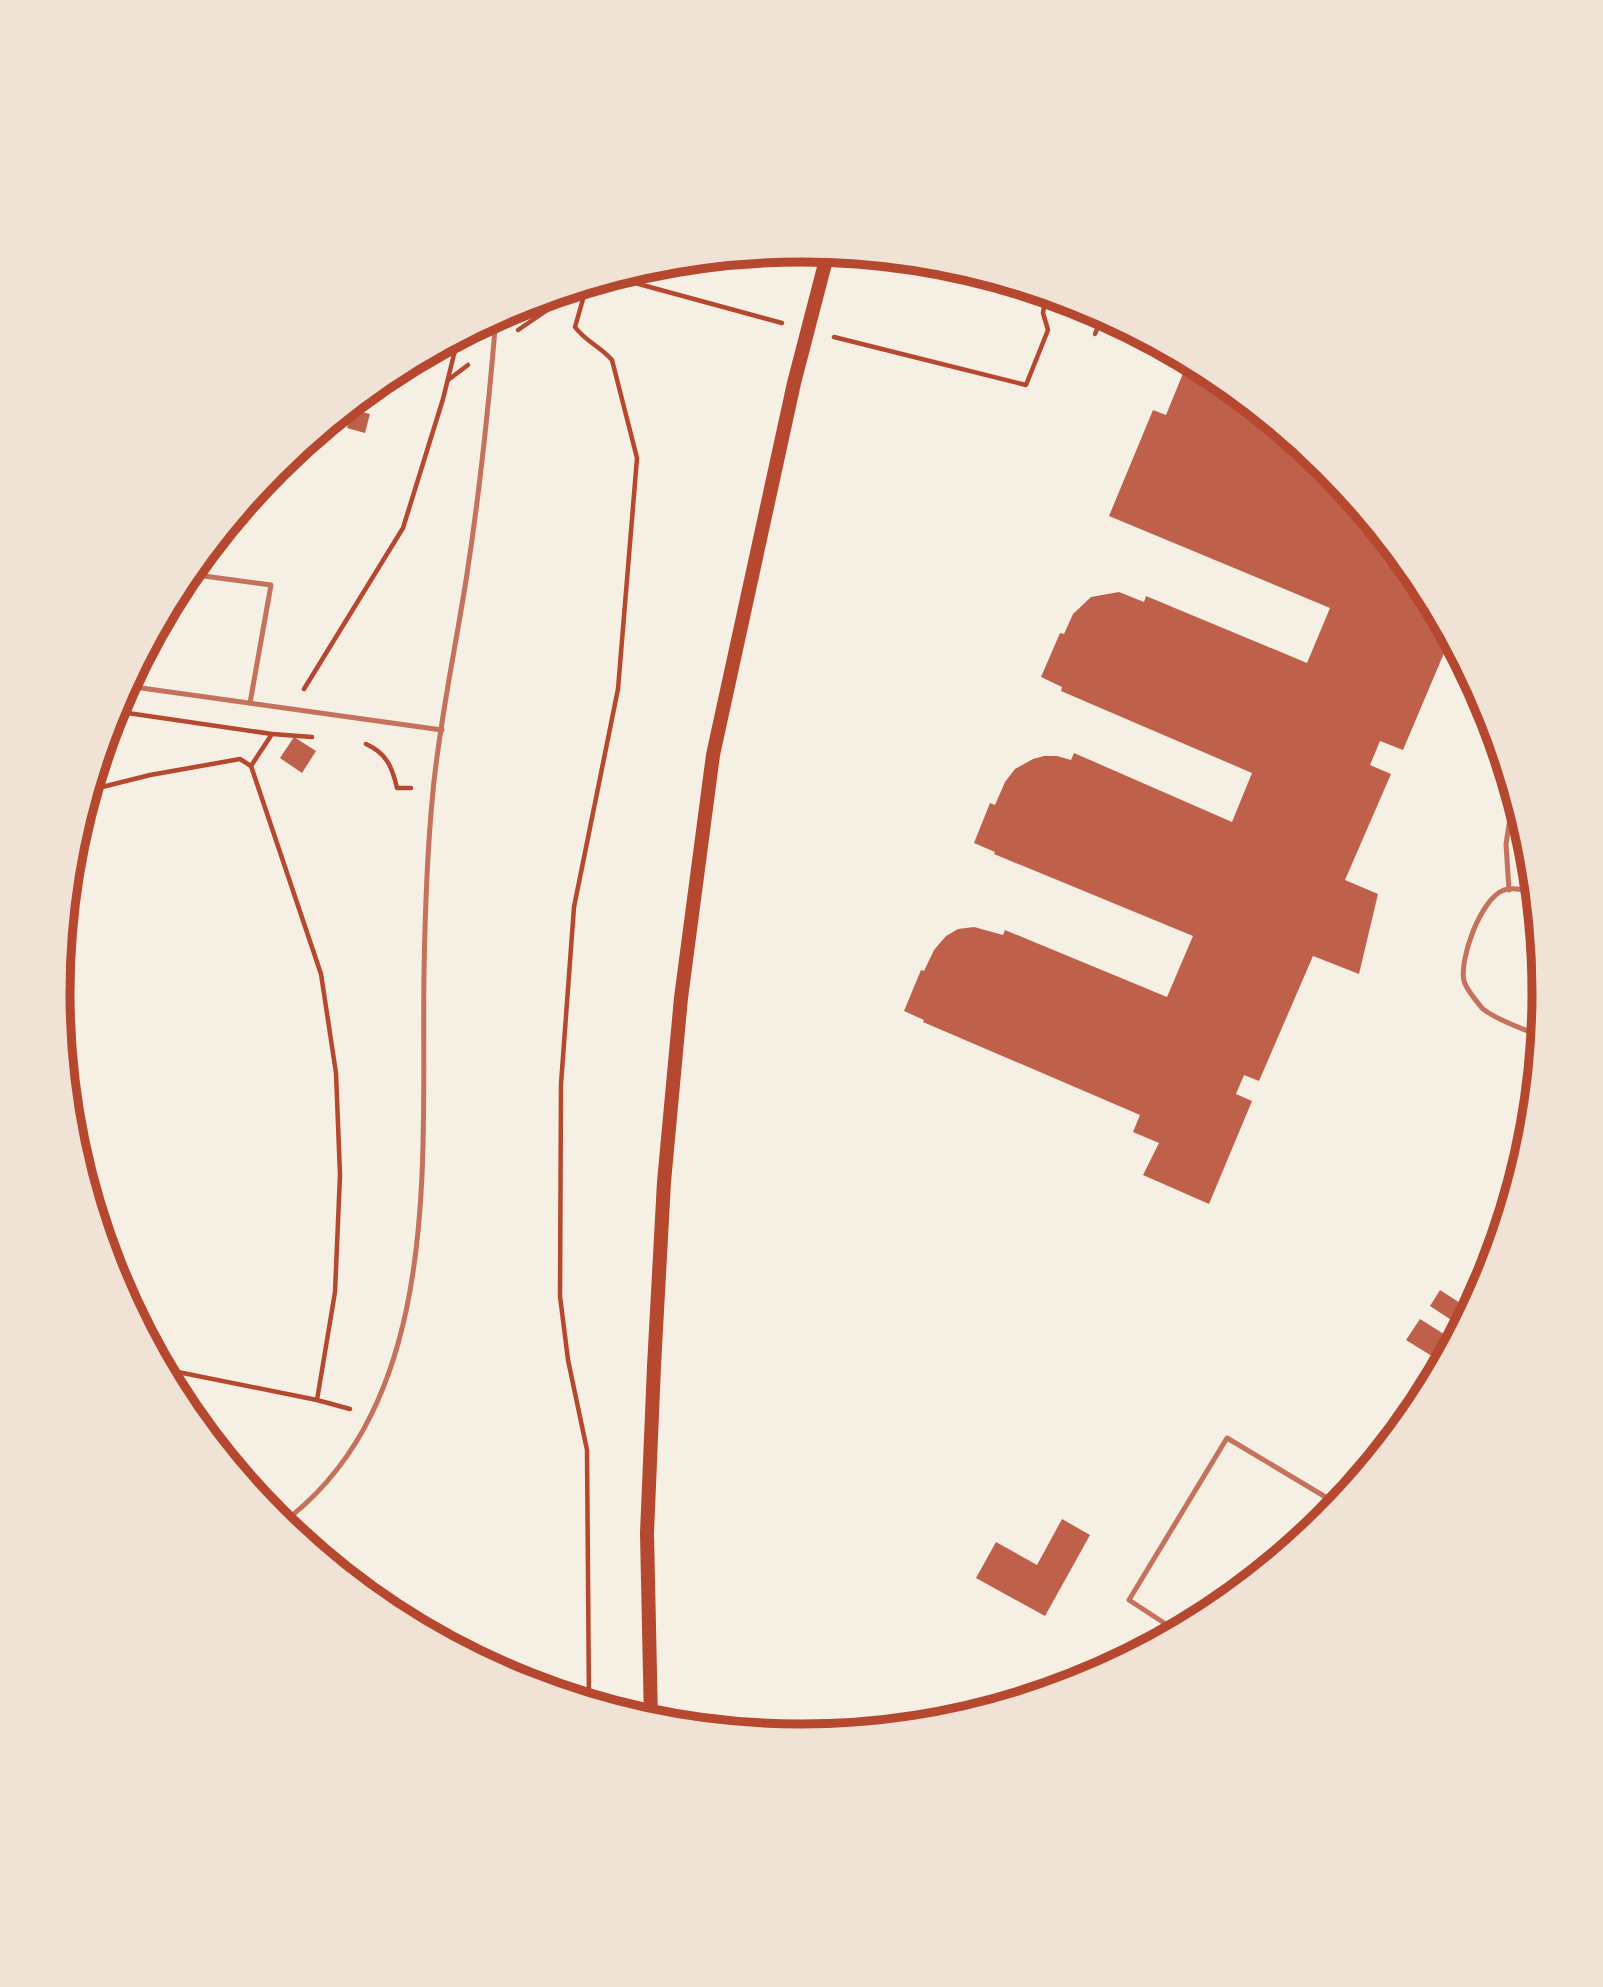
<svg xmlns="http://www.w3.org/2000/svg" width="1603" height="1987" viewBox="0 0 1603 1987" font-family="Roboto,sans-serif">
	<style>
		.building { fill: #bf614a }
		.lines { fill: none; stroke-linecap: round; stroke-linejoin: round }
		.path { stroke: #b5482f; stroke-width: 4.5 }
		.service { stroke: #c5725c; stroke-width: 5 }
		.secondary { stroke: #b5482f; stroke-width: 14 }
		.rim { fill: none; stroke: #b5482f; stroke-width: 9 }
	</style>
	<rect width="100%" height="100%" fill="#f6efe4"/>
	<g class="building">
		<path d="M1177,365L1211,379L1213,374L1215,375L1328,468L1420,581L1458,651L1447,646L1403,750L1380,741L1370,765L1391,774L1345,880L1378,894L1359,974L1313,956L1259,1081L1244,1075L1236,1094L1252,1101L1209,1204L1143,1175L1159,1143L1133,1132L1140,1115L923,1022L924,1020L904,1011L921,970L924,971L934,950L946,936L958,929L974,927L1003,935L1005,930L1167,997L1193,936L994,854L995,852L974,843L990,803L995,805L1005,782L1015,769L1033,759L1044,756H1057L1071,760L1074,753L1232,822L1252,773L1061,691L1062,687L1041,677L1060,633L1064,634L1073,614L1091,597L1119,592L1144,602L1146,596L1307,663L1330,608L1109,516L1153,410L1166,415L1184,371L1176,367Z"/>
		<path d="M352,409L370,414L365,433L347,428Z"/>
		<path d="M294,737L316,751L302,773L280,758Z"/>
		<path d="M1440,1290L1471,1310L1462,1327L1430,1306Z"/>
		<path d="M1420,1319L1455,1341L1443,1363L1406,1340Z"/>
		<path d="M1062,1519L1090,1535L1045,1616L976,1578L996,1542L1037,1565Z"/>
	</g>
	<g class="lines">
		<g class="path">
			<path d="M613,277L782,323"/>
			<path d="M587,285L575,327C585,341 601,347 612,360L637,458L618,689L574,907L561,1084L560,1296L568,1360L587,1450L589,1703"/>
			<path d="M518,330L581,287"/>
			<path d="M1095,334L1103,315"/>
			<path d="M834,337L1026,385L1048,330L1043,313L1046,294"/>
			<path d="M448,380L468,365"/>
			<path d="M304,689L403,528L443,399L458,338"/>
			<path d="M114,711L272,734L312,737"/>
			<path d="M366,744C386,753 392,766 397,788H411"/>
			<path d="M90,790L150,775L240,759L251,766L272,734"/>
			<path d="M163,1369L317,1400L335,1292L340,1175L336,1073L321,974L251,766"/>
			<path d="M317,1400L350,1409"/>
		</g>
		<g class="service">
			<path d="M189,574L271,585L250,703"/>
			<path d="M127,686L442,730"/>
			<path d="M1509,890L1506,844L1514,793"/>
			<path d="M1535,893C1525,890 1515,887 1504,890C1481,898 1459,959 1464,981C1466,988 1477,1002 1482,1008C1494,1019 1525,1030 1541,1036"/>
			<path d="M281,1524C446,1402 421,1155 424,973C425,913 427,852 433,791C440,718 456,646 467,574C480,489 489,403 496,317"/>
			<path d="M1178,1632L1129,1600L1227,1438L1339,1505"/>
		</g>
		<path class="secondary" d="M651,1721L647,1533L654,1366L664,1182L681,998L713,755L794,383L828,252"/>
	</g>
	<path d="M0 0H1603V1987H0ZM70 993a731 731 0 1 1 1462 0a731 731 0 1 1-1462 0Z" fill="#f1e2d6" fill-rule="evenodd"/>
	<path class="rim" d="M70 993a731 731 0 1 1 1462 0a731 731 0 1 1-1462 0Z"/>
</svg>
